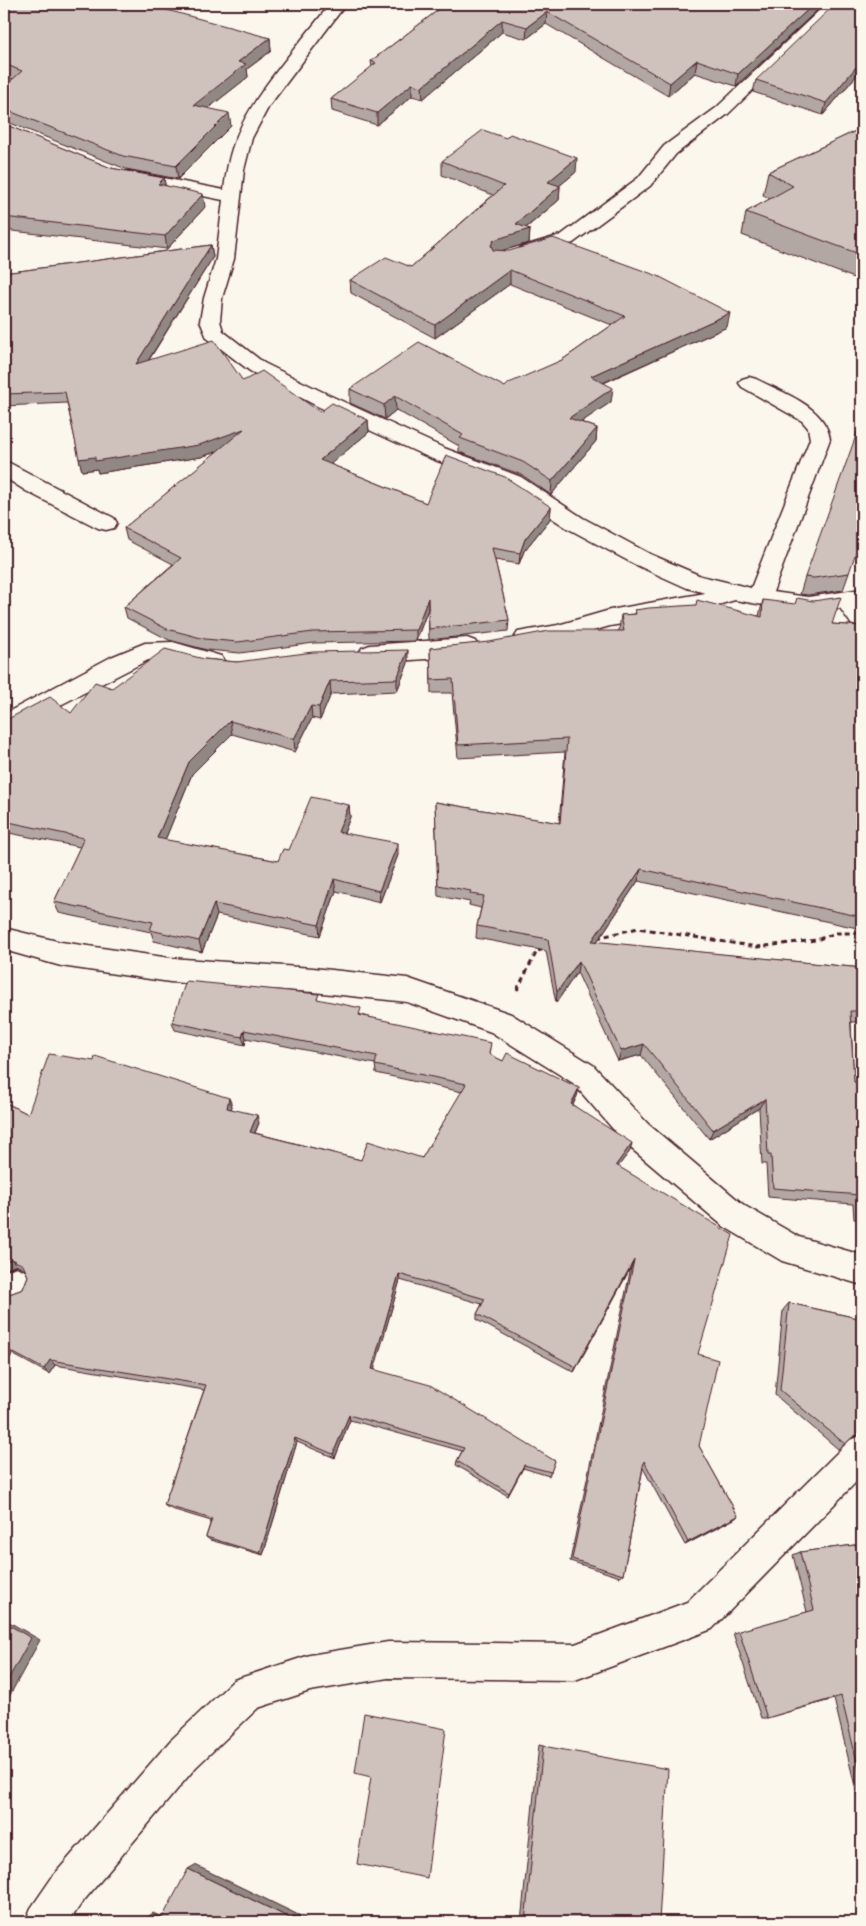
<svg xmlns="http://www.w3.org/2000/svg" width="866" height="1926" viewBox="0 0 866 1926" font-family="'Comic Neue',sans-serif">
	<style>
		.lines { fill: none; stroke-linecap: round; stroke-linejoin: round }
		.minor-casing { stroke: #4a1f2b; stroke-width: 3 }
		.path { stroke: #4a1f2b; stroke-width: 3; stroke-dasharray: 5 4; stroke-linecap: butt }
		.minor { fill: #fbf7ec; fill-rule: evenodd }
		.wall { fill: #b2a7a2; stroke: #4a1f2b }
		.shaded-wall { fill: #918884; stroke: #4a1f2b }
		.building { fill: #cfc2bc; stroke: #4a1f2b }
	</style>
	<rect width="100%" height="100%" fill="#fbf7ec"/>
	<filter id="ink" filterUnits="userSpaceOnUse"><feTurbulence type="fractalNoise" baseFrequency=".02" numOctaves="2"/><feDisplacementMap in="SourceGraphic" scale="10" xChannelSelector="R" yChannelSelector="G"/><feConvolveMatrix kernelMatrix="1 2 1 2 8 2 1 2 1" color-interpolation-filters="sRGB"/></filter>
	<g filter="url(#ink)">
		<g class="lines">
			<g class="minor-casing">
				<g id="minor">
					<path d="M330,4H346L269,106L252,138L244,170L234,259L222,298L220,321L223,331L264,363L331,396L444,448L521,477L583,518L650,554L701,576L751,588L810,439L808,428L802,421L742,387L739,383L742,379L749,377L756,379C783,393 825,406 830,439L773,592L808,597L862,589V630L854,628L840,608L808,613L735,600L694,612L610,626L558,641L526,646L518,644L514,638L518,632L558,625L610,610L705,593L687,588L634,564L567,528L505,487L430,458L317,406L250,371L207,338L200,321L204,298L216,259L223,200L128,181L122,180L119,176L122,172L128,171L224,190C226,173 229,154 236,138C254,92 300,44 330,4Z"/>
					<path d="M826,4H842L728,114L676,154L650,186L573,243L527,256L521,255L518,251L521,247L561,235L638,178L664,146L716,108Z"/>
					<path d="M4,460L114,518L117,523L114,528L106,530L98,528L26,491L4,477Z"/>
					<path d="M467,638L475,641L479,647L475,653L467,656L370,663L362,660L358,654L362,648L370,645Z"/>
					<path d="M173,642L221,656L225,662L221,668L213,671L173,660H148L4,734V714L111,657L145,643Z"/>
					<path d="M4,928L61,942L170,958L313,968L407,978L511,1014L593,1065L648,1124L745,1206L799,1237L862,1255V1285L782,1261L723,1226L626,1144L573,1083L491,1032L407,1002L313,992L170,982L61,966L4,950Z"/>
					<path d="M16,1267L27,1272L32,1283L27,1294L4,1304V1272Z"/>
					<path d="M862,1435V1476L712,1629L699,1634L575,1680L388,1678L310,1691L258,1708L196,1767L81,1904L69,1922H25L31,1908L53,1876L170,1741L234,1680L310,1655L388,1642L575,1644L687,1602L850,1440Z"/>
				</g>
			</g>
			<g class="path">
				<path d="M597,938L638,928L757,947L816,940L836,933H862"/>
				<path d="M517,990L537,951L545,949"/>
			</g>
			<use href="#minor" class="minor"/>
		</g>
		<g class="wall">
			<path d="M4,4L270,38L271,51L247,69L248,77L208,108L231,126L178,179L126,169L5,121L4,122V87L13,79L4,76Z"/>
			<path d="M446,4H824L736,86L695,73L668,96L546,24L526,39L502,32L423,99L412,96L377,125L332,111L331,99L372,67L371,61Z"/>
			<path d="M862,4V69L823,115L753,92L756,80Z"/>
			<path d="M4,124L111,168L164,178L165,185L205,207L167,249L4,230Z"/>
			<path d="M862,128V281L742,235L746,212L770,199L763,195L768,172Z"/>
			<path d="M442,161L576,172L559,186H560L559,200L526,228L530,229L529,243L502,251L727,327L604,383L611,402L581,422L597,428L596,441L551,495L522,475L459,452V446L396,410L385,419L350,403V389L505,387L562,360L612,325L510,284L435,338L351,293L350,280L411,267L493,195L442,175Z"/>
			<path d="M211,245L213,257L149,360L243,381L320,412L368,420L369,432L330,464L426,503L551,507L550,519L524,551L519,564L495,560L509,620L508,631L429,640L428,609L416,641L314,643L240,653L207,650L169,640L127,618L124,607L173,564L127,540L124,528L218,451L201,457L98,473L97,469L82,471L67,403L4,406V273Z"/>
			<path d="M849,573L843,590L808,595L800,594L805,577Z"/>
			<path d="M763,600L832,624L862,626V929L638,881L597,942L862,968V1022H851L854,1082L862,1083V1220L854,1219L853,1204L768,1197L766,1164H762L759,1108L709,1139L641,1055L618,1061L577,972L556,1003L546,951L476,938L477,926L481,908L469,905L470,902L438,896L435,802L559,823L565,752L458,758L452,693H431L430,648L619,631L621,615L635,614V610L759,616Z"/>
			<path d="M204,659L237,662L408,663L397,691L331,694L320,720L312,718L295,752L232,734L192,774L165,840L278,861L289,850L349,805L350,817L344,833L398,855L380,902L336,891L320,936L217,915L202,952L154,941L151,932L59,913L54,902L80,847L4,832V721L71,713L112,688Z"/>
			<path d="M320,1000L362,1015L490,1052V1055L503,1061L579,1088L577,1096L573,1105L630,1151L618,1166L698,1354L699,1446L738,1516L734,1519L685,1545L643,1468L623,1575L620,1577L570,1561L631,1267L574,1372L477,1320V1314L482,1304L400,1280L374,1369L555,1461L549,1476L523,1468L508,1496L456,1465L457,1461L462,1451L350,1420L335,1458L297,1442L263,1555L210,1540L206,1537L211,1521L168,1508L164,1505L204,1390L55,1365L49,1374L12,1354L4,1370V1296L23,1289L28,1276L25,1270L17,1265L4,1270V1102L28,1114L229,1098L232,1106L231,1109L259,1123L255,1133L361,1160L422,1158L462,1092L376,1073L375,1064L246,1038L245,1045L175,1030L172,1022Z"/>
			<path d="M789,1303L862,1319V1433L852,1437L845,1444L838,1449L775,1395L783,1310Z"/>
			<path d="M862,1544V1815L834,1699L767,1718H761L733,1633L807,1612L793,1555L800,1552Z"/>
			<path d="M539,1745L543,1746L659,1922H521Z"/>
		</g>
		<g class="shaded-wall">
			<path d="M814,4H824L736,86L738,74Z"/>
			<path d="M547,12L546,24L526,39L527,27Z"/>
			<path d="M502,20V32L423,99L422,87Z"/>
			<path d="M270,38L271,51L247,69L248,77L196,118L194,105L238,62Z"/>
			<path d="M697,60L695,73L668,96L670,83Z"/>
			<path d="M862,60V69L823,115L826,103Z"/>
			<path d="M412,84V96L377,125V113Z"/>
			<path d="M229,113L231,126L178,179L176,166Z"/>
			<path d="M577,158L576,172L547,196L548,182Z"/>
			<path d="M164,178L166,191L158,184Z"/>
			<path d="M560,186L559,200L522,231L530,229L529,243L493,253L491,245L494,240L516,224Z"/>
			<path d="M203,194L205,207L167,249L165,236Z"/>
			<path d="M211,245L213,257L139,375L136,364Z"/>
			<path d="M510,270V284L435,338V325Z"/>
			<path d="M730,313L727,327L589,389L591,376Z"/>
			<path d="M613,388L611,402L568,431L569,418Z"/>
			<path d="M395,396L396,410L385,419L384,405Z"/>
			<path d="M368,420L369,432L321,472L320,460Z"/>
			<path d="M597,428L596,441L551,495L552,481Z"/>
			<path d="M244,429L246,441L201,457L98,473L97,469L82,471L79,459Z"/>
			<path d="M551,507L550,519L524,551L519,564L520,553L525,539Z"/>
			<path d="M428,598V609L416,641V630Z"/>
			<path d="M408,650V663L397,691V679Z"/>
			<path d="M4,664L9,677L4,681Z"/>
			<path d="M330,681L331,694L320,720L319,707Z"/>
			<path d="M311,706L312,718L295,752L294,739Z"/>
			<path d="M230,721L232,734L192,774L161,850L157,838L189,762Z"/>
			<path d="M349,805L350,817L340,844L338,832Z"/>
			<path d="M398,843V855L380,902L379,891Z"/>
			<path d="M641,869L638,881L590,952L592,941Z"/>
			<path d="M334,879L336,891L320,936L319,925Z"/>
			<path d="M214,904L217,915L202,952L199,941Z"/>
			<path d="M579,961L577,972L556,1003L557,992Z"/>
			<path d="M244,1030L246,1038L245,1045L242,1037Z"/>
			<path d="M644,1044L641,1055L618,1061L621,1051Z"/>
			<path d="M579,1088L577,1096L569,1112L571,1104Z"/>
			<path d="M229,1098L232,1106L230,1116L227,1108Z"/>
			<path d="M765,1099L759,1108L709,1139L713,1130Z"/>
			<path d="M257,1115L259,1123L252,1139L250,1132Z"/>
			<path d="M632,1143L630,1151L614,1172L616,1165Z"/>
			<path d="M11,1259L17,1265L4,1270V1262Z"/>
			<path d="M634,1260L631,1267L574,1372L576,1367Z"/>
			<path d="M399,1274L400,1280L373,1374L372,1369Z"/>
			<path d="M6,1349L12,1354L4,1370V1354Z"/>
			<path d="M50,1360L55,1365L49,1374L44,1369Z"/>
			<path d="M349,1415L350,1420L335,1458L333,1454Z"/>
			<path d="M862,1431V1433L849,1439L856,1434Z"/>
			<path d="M295,1438L297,1442L263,1555L260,1553Z"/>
			<path d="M524,1465L523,1468L508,1496L509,1493Z"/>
			<path d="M738,1516L734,1519L685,1545L688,1542Z"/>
			<path d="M4,1619L40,1640L4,1706Z"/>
			<path d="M195,1865L313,1922H298L188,1869Z"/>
			<path d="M153,1913L166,1919L162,1922H153L145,1919Z"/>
		</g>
		<g class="building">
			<path d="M4,4H145L270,38L238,62L246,64L194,105L229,113L176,166L123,156L4,109V87L22,71L4,64Z"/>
			<path d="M446,4H814L738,74L697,60L670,83L547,12L527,27L502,20L422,87L412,84L377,113L331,99L376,63L371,61Z"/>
			<path d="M835,4H862V60L826,103L756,80Z"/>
			<path d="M4,124L111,168L164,178L158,184L203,194L165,236L4,217Z"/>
			<path d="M862,128V255L746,212L793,186L768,172Z"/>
			<path d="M483,130L506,138L510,134L577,158L548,182L560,186L516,224L530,229L494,240L491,245L493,250L509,251L553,238L658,276L730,313L591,376L613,388L569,418L597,428L552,481L523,462L460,438L463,435L395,396L384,405L350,389L419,342L505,387L509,383L562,360L625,316L510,270L435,325L350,280L386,257L411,267L504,186L442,161Z"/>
			<path d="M211,245L136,364L214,340L243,381L262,371L320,412L332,403L368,420L320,460L426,503L446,455L505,477L551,507L525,539L520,553L492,548L509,620L429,629L428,598L416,630L313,632L238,642L205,639L167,629L124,607L181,558L124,528L244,429L199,445L95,461V457L79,459L65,392L4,394V273Z"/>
			<path d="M862,419V534L849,573L814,578L805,577Z"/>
			<path d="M841,597L832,624L862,626V917L641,869L592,941L862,968V1011H850L854,1082L862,1083V1211H861L860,1195L773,1188L771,1155H768L765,1099L713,1130L644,1044L621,1051L579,961L557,992L548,939L477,926L484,896L470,894L471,891L438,885L435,802L560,823L567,739L458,745L453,679L431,680L430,648L489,642L549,631H624L621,615L636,614L635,610L649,608L696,605L697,600L762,617L763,600L795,604L797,598L813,601Z"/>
			<path d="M165,649L204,659L237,662L313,652L408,650L397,679L330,681L319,707L311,706L294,739L230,721L189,762L157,838L278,861L283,849L289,850L311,797L349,805L338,832L398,843L379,891L334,879L319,925L214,904L199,941L150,930L153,922L54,902L84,838L4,821V721L50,697L71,713L95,682L112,688Z"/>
			<path d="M186,981L319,994L317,999L361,1008L359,1015L491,1043L489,1054L503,1061L507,1053L579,1088L571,1104L632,1143L616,1165L733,1235L698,1354L718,1360L699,1446L738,1516L688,1542L644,1461L623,1575L572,1559L634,1260L576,1367L477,1314L485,1299L399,1274L372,1369L430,1385L555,1461L551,1472L524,1465L509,1493L457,1461L464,1448L349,1415L333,1454L295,1438L260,1553L206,1537L212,1519L164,1505L206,1385L50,1360L44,1369L6,1349L4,1354V1296L23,1289L28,1276L23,1265L11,1259L4,1262V1102L28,1114L49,1054L94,1061L95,1056L229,1098L227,1108L257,1115L250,1132L361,1160L368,1141L422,1158L466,1084L375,1065L377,1056L244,1030L242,1037L172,1022Z"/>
			<path d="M789,1303L862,1319V1431L856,1434L845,1444L780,1390Z"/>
			<path d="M862,1544V1782L841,1696L767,1718L739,1631L814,1610L800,1552Z"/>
			<path d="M4,1622L31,1638L4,1687Z"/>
			<path d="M364,1713L446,1729L427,1878L357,1864L371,1777L355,1773Z"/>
			<path d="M543,1746L668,1769L659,1922H525Z"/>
			<path d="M188,1869L298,1922H160Z"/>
			<path d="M145,1919L153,1922H143Z"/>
		</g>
	</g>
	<rect width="866" height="1926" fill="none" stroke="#fbf7ec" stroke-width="20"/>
	<rect x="10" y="10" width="846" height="1906" fill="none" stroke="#4a1f2b" stroke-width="2" filter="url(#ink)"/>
</svg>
